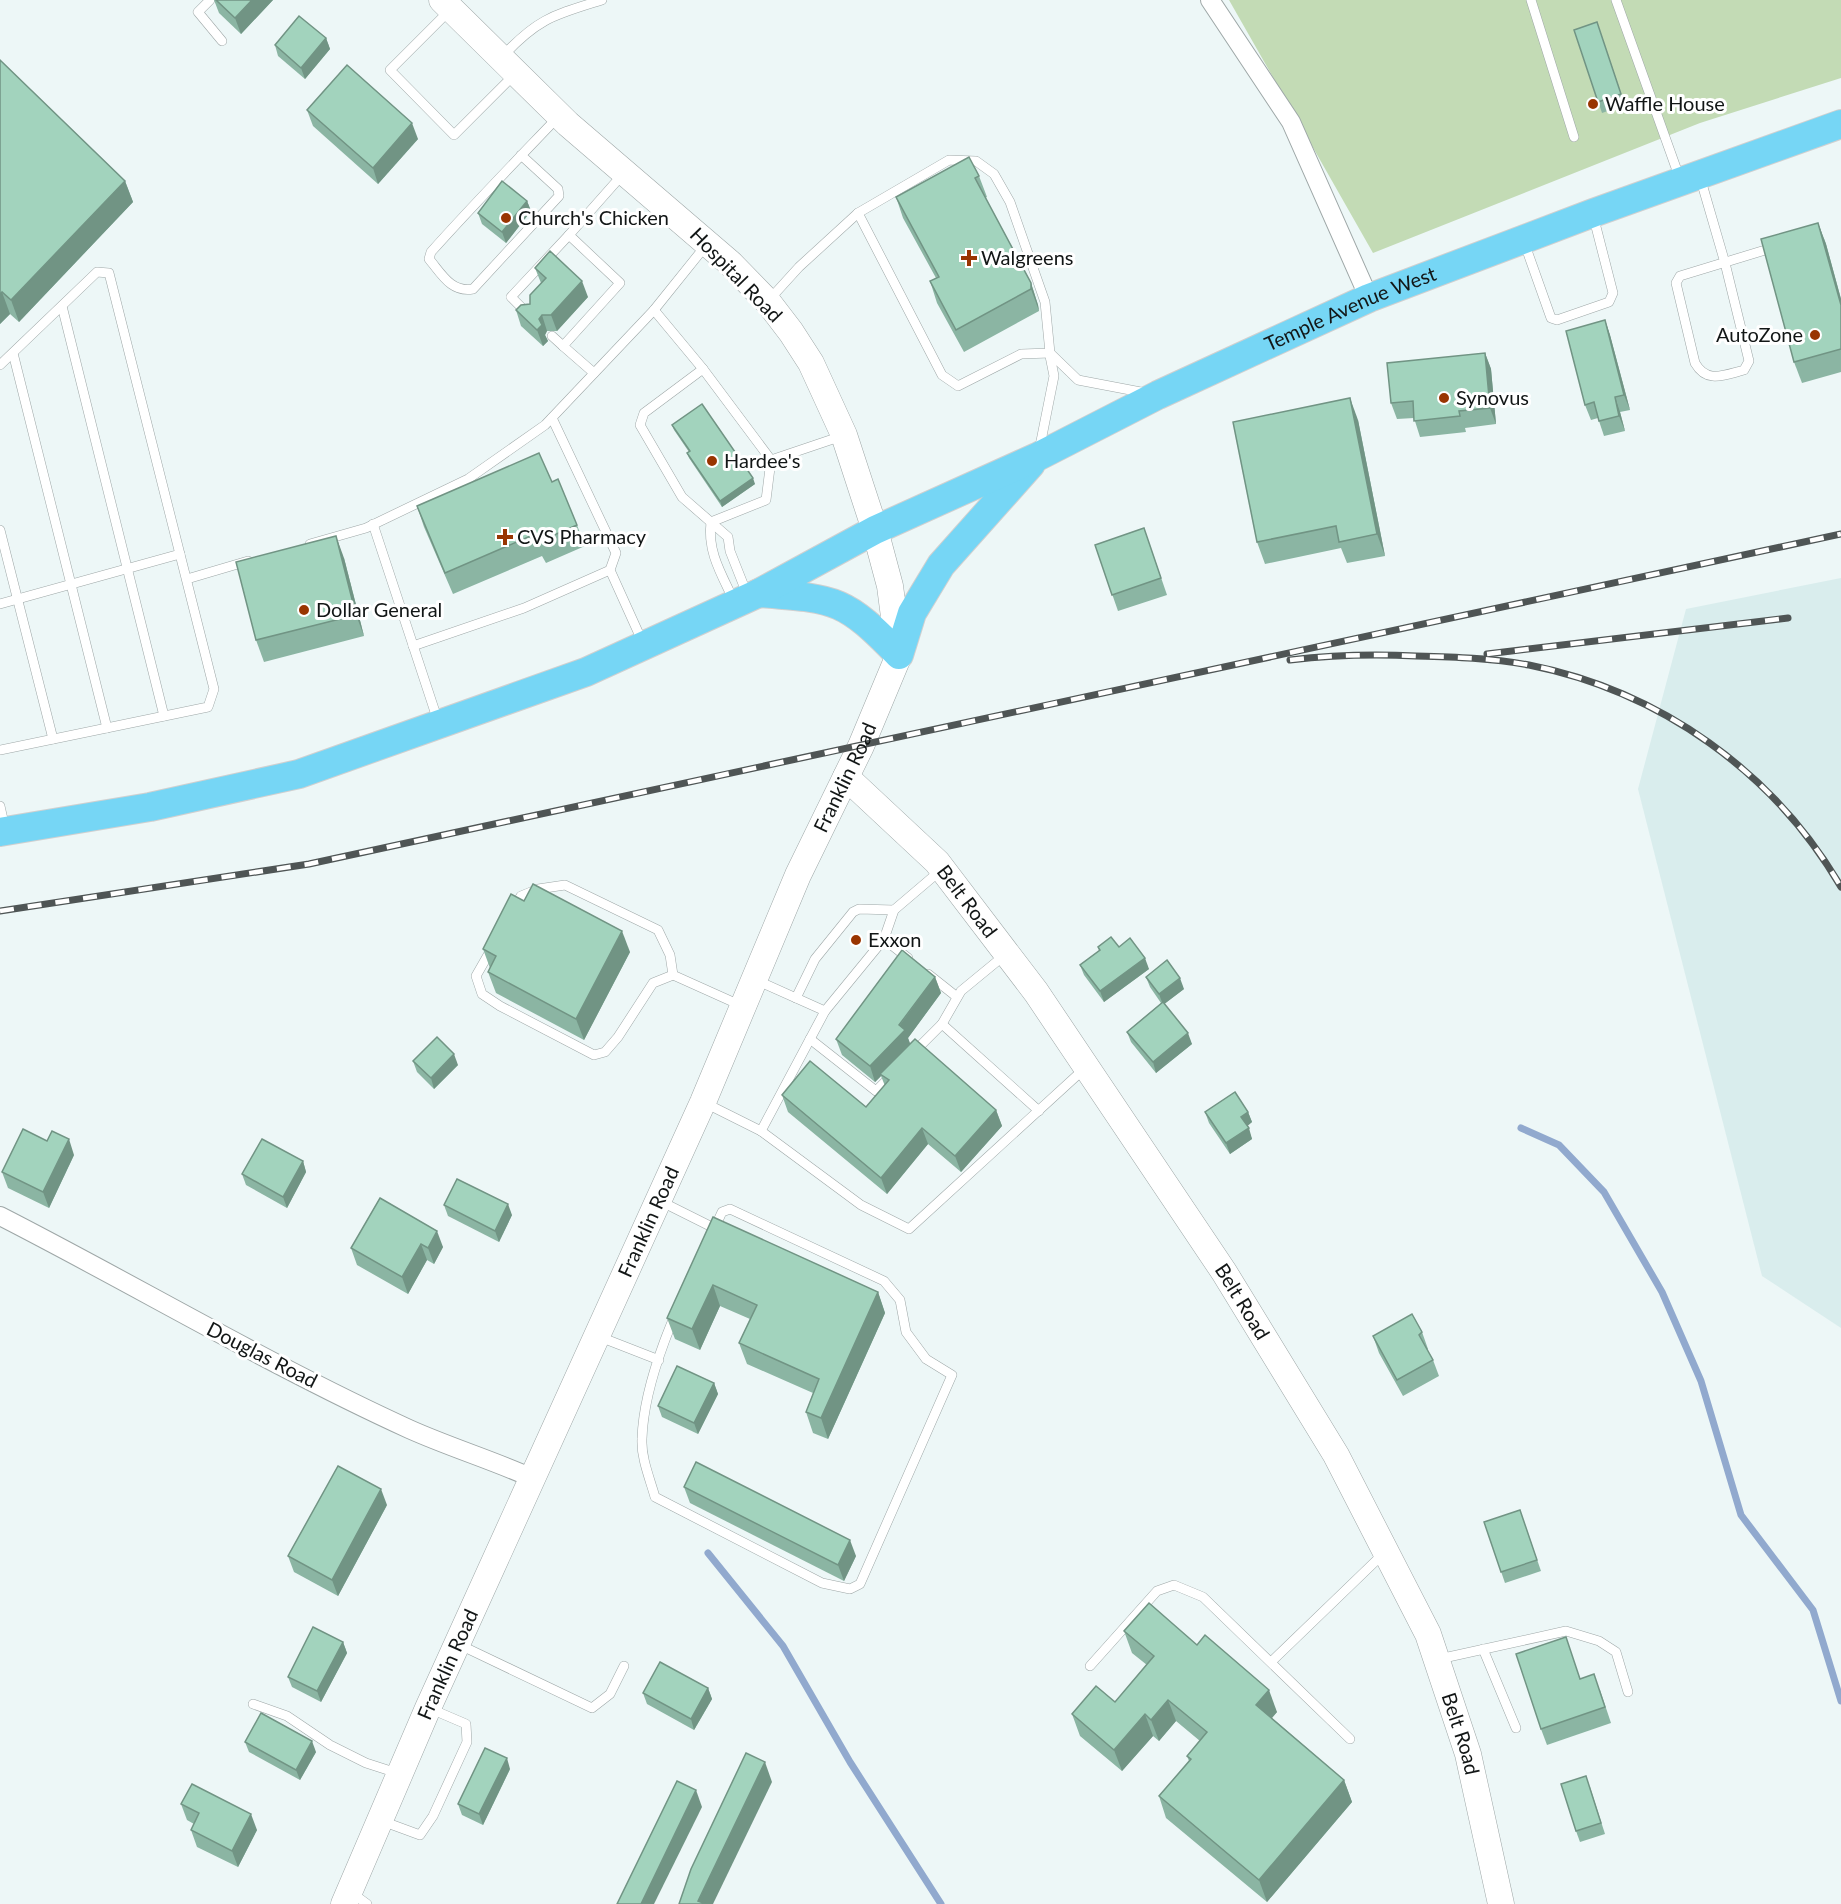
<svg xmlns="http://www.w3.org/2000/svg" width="1841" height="1904" viewBox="0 0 1841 1904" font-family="Lato,sans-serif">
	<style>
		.built { fill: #d9eded }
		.green { fill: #c3dbb5 }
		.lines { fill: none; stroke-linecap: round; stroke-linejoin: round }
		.stream { stroke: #91a9ce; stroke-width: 7 }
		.lane-casing { stroke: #9ea7a7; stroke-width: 10 }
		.street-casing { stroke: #9ea7a7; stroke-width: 20 }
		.secondary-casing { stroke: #9ea7a7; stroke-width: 27 }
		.primary-casing { stroke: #d0d0d0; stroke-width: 30 }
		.lane { stroke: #fff; stroke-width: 9 }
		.street { stroke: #fff; stroke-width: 18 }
		.secondary { stroke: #fff; stroke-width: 26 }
		.primary { stroke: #76d6f5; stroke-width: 28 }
		.rail-casing { stroke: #4f5555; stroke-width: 7 }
		.rail { stroke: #fff; stroke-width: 4.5; stroke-dasharray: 14; stroke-linecap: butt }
		.wall { fill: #8bb5a3 }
		.shaded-wall { fill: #719484 }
		.building { fill: #a2d3bd; stroke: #719484; stroke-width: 1.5 }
		.poi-dot { fill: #993501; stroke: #fff; stroke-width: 2 }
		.labels { text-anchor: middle; stroke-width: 6; stroke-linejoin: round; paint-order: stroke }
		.poi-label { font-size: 20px; fill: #121616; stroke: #fff; text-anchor: start }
		.street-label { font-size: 20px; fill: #121616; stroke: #fff }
	</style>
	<rect width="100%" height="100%" fill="#edf7f7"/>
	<path class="built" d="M1841,578V1328L1762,1276L1638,789L1686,609Z"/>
	<path class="green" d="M1229,0H1841V78L1700,123L1373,253Z"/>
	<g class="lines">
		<g class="stream">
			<path d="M1521,1128L1559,1145L1604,1192L1662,1292L1701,1381L1741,1515L1813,1610L1841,1701"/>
			<path d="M708,1553L783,1646L850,1762L941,1904"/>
		</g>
		<g class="lane-casing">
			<g id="lane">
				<path d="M210,0L198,12L222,41"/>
				<path d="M1531,0L1574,137"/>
				<path d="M1616,0L1680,179"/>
				<path d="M450,10L390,70L454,135L516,73"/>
				<path d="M502,57C538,18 554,15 602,0"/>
				<path d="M521,155L558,189L559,196L473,289C451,293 441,273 429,259L431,252C472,206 515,162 558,117"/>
				<path d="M949,160L976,161L994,174L1010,202L1045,302L1050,353L1021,354L958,386L942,375L858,213Z"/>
				<path d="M1700,177L1725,263L1749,361L1744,370C1724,375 1707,384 1695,363L1676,283L1680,276L1775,247"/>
				<path d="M1524,242L1551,318L1557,320L1609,302L1613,293L1593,215"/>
				<path d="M769,300L799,267L858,213"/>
				<path d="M62,306L164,716"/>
				<path d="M654,310L703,369L771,460L842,436"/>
				<path d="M528,314L511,297L569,235"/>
				<path d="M552,336L563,346"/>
				<path d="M13,353L107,728"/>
				<path d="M1050,353L1078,380L1146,393"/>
				<path d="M0,365L97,272L109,273L214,689L208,707L0,750"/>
				<path d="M703,369L644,413L640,425L682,497L728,537L730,551L747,594"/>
				<path d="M594,373L563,346L620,283L569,235L623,174"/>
				<path d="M552,418L616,553L610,570L643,643"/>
				<path d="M1039,451L1054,376L1050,356"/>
				<path d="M711,522L766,500L771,460"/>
				<path d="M711,522C707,552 722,575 734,601"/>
				<path d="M373,524L438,721"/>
				<path d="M0,530L53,739"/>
				<path d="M310,544L366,528L468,479L545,425L654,310L707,244"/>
				<path d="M187,579L248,561"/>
				<path d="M0,604L180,554"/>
				<path d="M413,646L524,608L610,570"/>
				<path d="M0,806L5,828"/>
				<path d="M515,907L521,896L538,889L565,885L658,930L670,955L673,975L742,1006"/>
				<path d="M884,939L908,958"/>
				<path d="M492,948L476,976L482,994L500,1006L594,1055L605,1052L618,1037L653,983L673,975"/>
				<path d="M928,974L957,997"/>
				<path d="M756,980L825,1011"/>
				<path d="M796,998L815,959L853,912L859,909L894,910"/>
				<path d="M942,1024L961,991L1006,954"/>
				<path d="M810,1039L876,1091L891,1076"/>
				<path d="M913,1053L942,1024L1039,1111"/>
				<path d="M705,1103L761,1131L861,1205L909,1229L1084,1069"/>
				<path d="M761,1131L825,1011L884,939L894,910L941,870"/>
				<path d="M660,1201L714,1228"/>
				<path d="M730,1209L884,1281L900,1300L906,1332L926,1359L952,1375L860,1584L850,1589L822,1583L655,1497C650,1479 641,1458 642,1439C644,1367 692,1278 722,1212Z"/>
				<path d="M600,1337L659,1360"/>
				<path d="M460,1645L592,1708L610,1694L624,1666"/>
				<path d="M1483,1649L1516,1728"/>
				<path d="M1439,1659L1566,1631L1599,1641L1616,1652L1628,1692"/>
				<path d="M1271,1662L1384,1553"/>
				<path d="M1090,1666L1157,1591L1174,1585L1203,1597L1350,1739"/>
				<path d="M253,1704L287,1716L330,1745L366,1763L397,1773"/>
				<path d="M382,1821L420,1835L433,1816L467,1742L466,1724L431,1709"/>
				<path d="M352,1893L367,1904"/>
			</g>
		</g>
		<g class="street-casing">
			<g id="street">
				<path d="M1210,0L1291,122L1369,298"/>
				<path d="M0,1216C137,1286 269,1365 409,1429C449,1447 492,1460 532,1478"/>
			</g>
		</g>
		<g class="secondary-casing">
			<g id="secondary">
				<path id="s1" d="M846,777L937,862L1036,992L1224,1272L1336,1455L1428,1634L1468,1754L1501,1904"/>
				<path id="s2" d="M344,1904L428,1708L703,1102L798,875L861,746L899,655L890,586L875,530L844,435L811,363L791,332L768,302L730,263L568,124L442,0"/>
			</g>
		</g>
		<g class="primary-casing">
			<g id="primary">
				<path d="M759,593C836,599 844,598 899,655L912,613L941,565L1031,464"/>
				<path id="s3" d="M0,832L150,807L299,774L586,672L759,593L875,530L1037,457L1158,395L1369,298L1593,213L1841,124"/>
			</g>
		</g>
		<use href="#lane" class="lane"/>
		<use href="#street" class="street"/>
		<use href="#secondary" class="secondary"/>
		<use href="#primary" class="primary"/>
		<g class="rail-casing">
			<g id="rail">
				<path d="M1487,654L1788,618"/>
				<path d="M1290,660C1332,655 1374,654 1416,656C1454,657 1492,658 1529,665C1660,691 1774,772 1841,887"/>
				<path d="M0,911L309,864L1841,534"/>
			</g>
		</g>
		<use href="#rail" class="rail"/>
	</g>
	<g class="wall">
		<path d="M214,0H273L241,34L219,13Z"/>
		<path d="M1597,22L1625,105L1602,113L1574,30Z"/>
		<path d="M326,38L330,49L305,79L278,56L275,45Z"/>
		<path d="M0,60L125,181L133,202L19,322L10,314L0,324Z"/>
		<path d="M307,110L418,139L378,184L313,126Z"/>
		<path d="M979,176L987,197L985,198L1031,283L1038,305L1039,311L964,352L937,303L930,281L936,278L903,218L896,197Z"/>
		<path d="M527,201L531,211L506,243L482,224L478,213Z"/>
		<path d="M1818,223L1826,244L1841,299V372L1802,383L1794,362Z"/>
		<path d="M535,268L588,297L557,331H547L545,335L548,341L543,346L521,326L516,310L530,304L541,283Z"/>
		<path d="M1605,320L1610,335L1630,410L1620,412L1625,431L1604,436L1598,418L1591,420L1585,405Z"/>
		<path d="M1485,353L1491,369L1496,424L1465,428L1466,432L1420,437L1414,418L1397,419L1391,403Z"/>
		<path d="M1358,420L1385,556L1347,563L1341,548L1265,564L1257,542Z"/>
		<path d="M672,425L755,484L722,507L689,458L687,453L689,452L674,430Z"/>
		<path d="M417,506L577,525L585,546L546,563L542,556L453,594L424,527Z"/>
		<path d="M1144,528L1167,595L1118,611L1095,545Z"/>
		<path d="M344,558L364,636L264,662L256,640Z"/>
		<path d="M524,901L630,952L584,1040L496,993L488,972L490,968L483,949Z"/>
		<path d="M1098,947H1119L1149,969L1104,1002L1084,975L1080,965L1099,951Z"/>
		<path d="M935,977L941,993L908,1038L910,1044L996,1110L1002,1126L961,1172L928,1144L887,1194L788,1112L782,1095L866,1107L885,1086L881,1076L875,1082L842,1055L836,1039Z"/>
		<path d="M1146,977L1184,989L1164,1004L1192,1044L1156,1073L1131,1042L1127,1032L1161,1003L1150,987Z"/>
		<path d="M413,1061L458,1065L434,1089L417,1072Z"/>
		<path d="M1205,1112H1248L1252,1122L1247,1126L1252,1139L1230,1154L1209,1123Z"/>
		<path d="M74,1155L49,1208L8,1188L2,1172Z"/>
		<path d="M303,1161L306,1172L287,1208L246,1185L242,1174Z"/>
		<path d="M380,1198L443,1247L434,1264L427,1260L408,1294L357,1265L351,1248Z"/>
		<path d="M444,1205L512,1215L499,1242L448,1216Z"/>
		<path d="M713,1217L878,1292L885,1313L828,1439L813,1433L806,1412L813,1393L747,1364L739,1343L750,1319L720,1306L700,1350L675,1339L667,1318Z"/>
		<path d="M1422,1332L1428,1349H1427L1433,1360L1439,1376L1403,1396L1379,1353L1373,1336Z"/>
		<path d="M714,1383L718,1394L698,1434L662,1417L658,1406Z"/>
		<path d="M684,1487L856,1556L844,1581L690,1503Z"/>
		<path d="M387,1505L338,1596L294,1572L288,1556Z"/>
		<path d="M1520,1510L1541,1571L1505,1583L1484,1522Z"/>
		<path d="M1124,1631L1197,1645L1277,1712L1272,1718L1344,1780L1352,1802L1267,1902L1166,1818L1159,1796L1189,1761L1187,1756L1200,1741L1176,1721L1159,1741L1153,1736L1122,1771L1080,1736L1072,1714L1115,1702L1147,1665L1132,1653Z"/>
		<path d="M343,1642L347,1653L321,1702L292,1687L288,1677Z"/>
		<path d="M1580,1679L1600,1690L1611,1723L1547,1745L1541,1729Z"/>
		<path d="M708,1688L712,1699L694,1730L647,1704L643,1693Z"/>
		<path d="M245,1742L316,1752L300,1780L249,1752Z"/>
		<path d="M510,1769L483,1825L462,1815L458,1804Z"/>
		<path d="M1590,1787L1605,1834L1580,1842L1576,1831Z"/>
		<path d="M181,1804L257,1830L238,1867L197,1847L191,1830L194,1824L187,1820Z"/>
	</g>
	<g class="shaded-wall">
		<path d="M252,0H273L241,34L235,18Z"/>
		<path d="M326,38L330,49L305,79L301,68Z"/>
		<path d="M412,123L418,139L378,184L373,168Z"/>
		<path d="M125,181L133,202L19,322L11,300Z"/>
		<path d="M527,201L531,211L506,243L502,232Z"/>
		<path d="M1818,223L1826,244L1841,299V305Z"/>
		<path d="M582,281L588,297L557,331L551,315Z"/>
		<path d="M1031,283L1038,305L1039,311L1031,289Z"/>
		<path d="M2,292L10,314L0,324V295Z"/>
		<path d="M542,315L547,331L545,335L548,341L543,346L537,330L539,319Z"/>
		<path d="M1605,320L1610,335L1630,410L1624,395Z"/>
		<path d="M1485,353L1491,369L1496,424L1490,408Z"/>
		<path d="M1615,397L1620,412L1625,431L1619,416Z"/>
		<path d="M1350,398L1358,420L1385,556L1377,534Z"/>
		<path d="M753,478L755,484L722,507L720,501Z"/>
		<path d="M336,536L344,558L364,636L356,615Z"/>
		<path d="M622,931L630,952L584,1040L576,1019Z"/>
		<path d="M1145,958L1149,969L1104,1002L1100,991Z"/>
		<path d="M935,977L941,993L908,1038L911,1046L880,1074L881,1076L875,1082L870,1066Z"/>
		<path d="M1180,978L1184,989L1163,1005L1159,994Z"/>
		<path d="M1188,1033L1192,1044L1156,1073L1153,1062Z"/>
		<path d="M454,1054L458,1065L434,1089L431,1078Z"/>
		<path d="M996,1110L1002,1126L961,1172L955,1156Z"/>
		<path d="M1248,1112L1252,1122L1245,1128L1241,1117Z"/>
		<path d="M922,1128L928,1144L887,1194L881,1178Z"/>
		<path d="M1249,1128L1252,1139L1230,1154L1226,1143Z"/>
		<path d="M69,1139L74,1155L49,1208L43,1192Z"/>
		<path d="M303,1161L306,1172L287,1208L283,1197Z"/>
		<path d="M508,1204L512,1215L499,1242L495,1231Z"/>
		<path d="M437,1231L443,1247L434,1264L428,1248Z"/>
		<path d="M421,1244L427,1260L408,1294L402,1277Z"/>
		<path d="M713,1285L720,1306L700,1350L692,1329Z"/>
		<path d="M878,1292L885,1313L828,1439L821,1418Z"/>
		<path d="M714,1383L718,1394L698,1434L694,1423Z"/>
		<path d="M381,1489L387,1505L338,1596L332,1580Z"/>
		<path d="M850,1540L856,1556L844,1581L838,1565Z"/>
		<path d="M343,1642L347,1653L321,1702L317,1691Z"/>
		<path d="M708,1688L712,1699L694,1730L691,1719Z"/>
		<path d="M1269,1690L1277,1712L1264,1727L1256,1705Z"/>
		<path d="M1168,1700L1176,1721L1159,1741L1151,1720Z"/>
		<path d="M1145,1714L1153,1736L1122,1771L1114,1750Z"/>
		<path d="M312,1741L316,1752L300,1780L296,1770Z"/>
		<path d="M507,1758L510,1769L483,1825L479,1814Z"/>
		<path d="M765,1762L772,1782L713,1904H699L698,1901Z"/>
		<path d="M1344,1780L1352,1802L1267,1902L1259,1880Z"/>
		<path d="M696,1790L702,1807L654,1904H641Z"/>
		<path d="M251,1814L257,1830L238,1867L232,1851Z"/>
	</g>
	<g class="building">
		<path d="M216,0H252L235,18Z"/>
		<path d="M299,16L326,38L301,68L275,45Z"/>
		<path d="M1597,22L1621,94L1598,102L1574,30Z"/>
		<path d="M0,60L125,181L11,300L2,292L0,295Z"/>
		<path d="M347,65L412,123L373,168L307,110Z"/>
		<path d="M969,157L979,176L975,178L1031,283V289L956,330L930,281L939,277L896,197Z"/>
		<path d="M502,181L527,201L502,232L478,213Z"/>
		<path d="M1818,223L1841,305V349L1794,362L1761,239Z"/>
		<path d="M550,251L582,281L551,315H542L539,319L542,325L537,330L516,310L521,305L530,304V295L546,278L535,268Z"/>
		<path d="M1605,320L1624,395L1615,397L1619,416L1599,421L1594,402L1585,405L1566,331Z"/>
		<path d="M1485,353L1490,408L1459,411L1460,416L1414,421L1413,401L1391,403L1387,363Z"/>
		<path d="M1350,398L1377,534L1339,542L1336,526L1257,542L1233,422Z"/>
		<path d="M702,404L753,478L720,501L687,453L690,451L672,425Z"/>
		<path d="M539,453L552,482L558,479L577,525L538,542L535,534L445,573L417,506Z"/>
		<path d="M1144,528L1161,578L1112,595L1095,545Z"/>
		<path d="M336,536L356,615L256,640L236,562Z"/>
		<path d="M533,884L622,931L576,1019L488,972L496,956L483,949L511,894L524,901Z"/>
		<path d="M1111,937L1119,947L1130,938L1145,958L1100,991L1080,965L1100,950L1098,947Z"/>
		<path d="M902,950L935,977L899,1025L905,1030L870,1066L836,1039Z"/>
		<path d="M1167,960L1180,978L1159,994L1146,977Z"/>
		<path d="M1163,1002L1188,1033L1153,1062L1127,1032Z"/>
		<path d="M437,1037L454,1054L431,1078L413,1061Z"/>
		<path d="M915,1039L996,1110L955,1156L922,1128L881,1178L782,1095L810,1061L866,1107L889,1080L880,1074Z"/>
		<path d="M1235,1092L1248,1112L1241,1117L1249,1128L1226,1143L1205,1112Z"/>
		<path d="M23,1129L47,1141L52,1131L69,1139L43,1192L2,1172Z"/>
		<path d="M262,1139L303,1161L283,1197L242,1174Z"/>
		<path d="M457,1179L508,1204L495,1231L444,1205Z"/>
		<path d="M380,1198L437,1231L428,1248L421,1244L402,1277L351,1248Z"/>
		<path d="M713,1217L878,1292L821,1418L806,1412L819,1379L739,1343L757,1305L713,1285L692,1329L667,1318Z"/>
		<path d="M1412,1314L1422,1332L1419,1335L1433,1360L1397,1380L1373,1336Z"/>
		<path d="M677,1366L714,1383L694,1423L658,1406Z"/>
		<path d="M696,1462L850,1540L838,1565L684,1487Z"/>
		<path d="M338,1466L381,1489L332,1580L288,1556Z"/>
		<path d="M1520,1510L1537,1560L1501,1572L1484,1522Z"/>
		<path d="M1149,1603L1197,1645L1205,1635L1269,1690L1256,1705L1344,1780L1259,1880L1159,1796L1191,1759L1187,1756L1207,1732L1168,1700L1151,1720L1145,1714L1114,1750L1072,1714L1096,1686L1115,1702L1154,1656L1124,1631Z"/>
		<path d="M313,1627L343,1642L317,1691L288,1677Z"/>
		<path d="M1566,1637L1580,1679L1594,1674L1605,1707L1541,1729L1516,1654Z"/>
		<path d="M660,1662L708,1688L691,1719L643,1693Z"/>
		<path d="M261,1713L312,1741L296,1770L245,1742Z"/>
		<path d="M485,1748L507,1758L479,1814L458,1804Z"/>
		<path d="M746,1753L765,1762L698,1901L706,1904H679L691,1869Z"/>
		<path d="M1586,1776L1601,1823L1576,1831L1561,1784Z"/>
		<path d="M677,1781L696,1790L641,1904H617Z"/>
		<path d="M192,1784L251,1814L232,1851L191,1830L199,1813L181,1804Z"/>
	</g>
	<g class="poi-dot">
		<circle cx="1593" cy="104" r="6"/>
		<circle cx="506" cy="218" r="6"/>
		<path d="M966 249h6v6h6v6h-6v6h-6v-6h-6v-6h6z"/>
		<circle cx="1815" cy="335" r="6"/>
		<circle cx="1444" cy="398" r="6"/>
		<circle cx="712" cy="461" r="6"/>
		<path d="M502 528h6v6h6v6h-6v6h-6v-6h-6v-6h6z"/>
		<circle cx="304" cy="610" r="6"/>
		<circle cx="856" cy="940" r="6"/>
	</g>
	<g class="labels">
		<g class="poi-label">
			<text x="1605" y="111">Waffle House</text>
			<text x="518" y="225">Church's Chicken</text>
			<text x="981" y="265">Walgreens</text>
			<text x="1803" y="342" text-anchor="end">AutoZone</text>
			<text x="1456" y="405">Synovus</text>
			<text x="724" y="468">Hardee's</text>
			<text x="517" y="544">CVS Pharmacy</text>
			<text x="316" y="617">Dollar General</text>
			<text x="868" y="947">Exxon</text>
		</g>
		<g class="street-label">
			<text transform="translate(736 275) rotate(46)" y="7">Hospital Road</text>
			<text dy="7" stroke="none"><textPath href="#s3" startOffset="1456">Temple Avenue West</textPath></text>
			<text dy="7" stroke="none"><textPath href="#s2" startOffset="1233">Franklin Road</textPath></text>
			<text dy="7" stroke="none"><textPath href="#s1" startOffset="174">Belt Road</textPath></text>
			<text dy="7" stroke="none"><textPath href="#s2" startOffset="747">Franklin Road</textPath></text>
			<text dy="7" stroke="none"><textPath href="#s1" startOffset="660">Belt Road</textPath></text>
			<text transform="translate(262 1355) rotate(27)" y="7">Douglas Road</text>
			<text dy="7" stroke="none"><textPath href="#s2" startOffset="261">Franklin Road</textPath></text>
			<text dy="7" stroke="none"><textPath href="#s1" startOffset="1146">Belt Road</textPath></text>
		</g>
	</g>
</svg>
